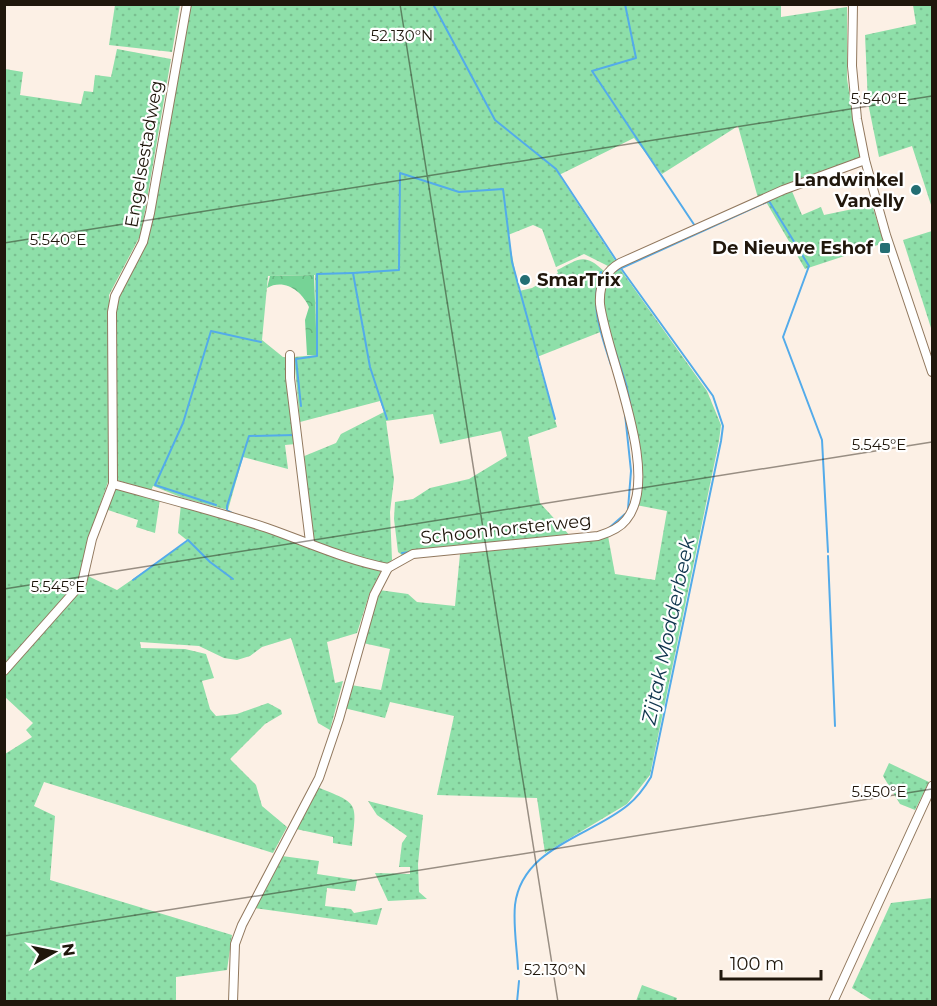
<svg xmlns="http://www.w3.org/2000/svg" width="937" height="1006" viewBox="0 0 937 1006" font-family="Montserrat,sans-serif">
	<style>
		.grass { fill: url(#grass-dots) }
		.forest { fill: url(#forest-crowns) }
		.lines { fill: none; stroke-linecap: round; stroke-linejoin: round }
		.stream { stroke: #53abea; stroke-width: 2 }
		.minor-casing { stroke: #91785e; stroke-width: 10 }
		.minor { stroke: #fff; stroke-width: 8 }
		.ticks { fill: none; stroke: #20170c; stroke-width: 1.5; stroke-opacity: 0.45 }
		.poi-dot { fill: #236e73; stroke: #fff; stroke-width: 2 }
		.labels { text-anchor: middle; stroke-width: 4.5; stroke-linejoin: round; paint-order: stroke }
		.street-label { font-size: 18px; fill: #20170c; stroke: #fff }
		.poi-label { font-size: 18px; font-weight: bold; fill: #20170c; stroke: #fff; text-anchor: end }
		.water-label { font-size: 20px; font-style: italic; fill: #0e344d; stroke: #fff }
		.ticks-label { font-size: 15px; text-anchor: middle; fill: #20170c; stroke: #fff; stroke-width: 4.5; stroke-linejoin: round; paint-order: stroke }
	</style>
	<defs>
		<pattern id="grass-dots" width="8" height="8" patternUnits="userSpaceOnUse" patternTransform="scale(1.5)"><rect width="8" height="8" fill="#8edfa9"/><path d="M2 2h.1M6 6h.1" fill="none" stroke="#7abf90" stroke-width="1.8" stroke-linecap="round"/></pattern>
		<pattern id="forest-crowns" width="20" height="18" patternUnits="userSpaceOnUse" patternTransform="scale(1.5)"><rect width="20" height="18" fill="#76d396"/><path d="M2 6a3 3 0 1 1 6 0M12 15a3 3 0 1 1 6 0" fill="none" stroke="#66b480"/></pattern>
	</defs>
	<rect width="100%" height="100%" fill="#fcf0e5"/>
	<g class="grass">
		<path d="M781,4V17L847,7V79L860,158L758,198L738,126L662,174L634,138L559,175L616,262L608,266L584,254L556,267L542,229L533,225L508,235L519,291L532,288L558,273L557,270C579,259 584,252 604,271L603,331L537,357L557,427L528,437L540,503L572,538L403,556L398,552L394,519L395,502L413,499L430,488L469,479L507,456L501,431L440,444L433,414L386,421L394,479L390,512L392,560L387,564L370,562L313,541L302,457L336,443L341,434L384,412L380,401L300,422L294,357L316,355L315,275L268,276L262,340L283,357L288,358L296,444L285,445L288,469L243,457L228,510L183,498L153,486L151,491L114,479V297L146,241L151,226L187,5Z"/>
		<path d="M115,5H180L172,52L109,45Z"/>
		<path d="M913,5H932V208L912,146L879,157L868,103L865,35L916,24Z"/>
		<path d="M117,49L171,59L141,234L109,295V479L87,543L81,581L5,666V69L23,72L20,95L81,104L84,91L93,92L95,75L111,77Z"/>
		<path d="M791,189L802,215L821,207L824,215L872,205L884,243L805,269L765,200Z"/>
		<path d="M932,231V331L903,240Z"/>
		<path d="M618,266L707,391L721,425L719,441L650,775L627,804L545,853L537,798L437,795L454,716L390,702L385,718L344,708L351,685L381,690L390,649L363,643L379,590L408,594L417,602L455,606L460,554L608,536L615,574L655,580L667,511L636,505L638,472L602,308L605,282Z"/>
		<path d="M117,487L160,499L155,533L136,527L138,520L105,509L112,490Z"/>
		<path d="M181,504L382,569L369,595L357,633L327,642L335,683L343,681L330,730L318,723L291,638L262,647L250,656L237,660L224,658L199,646L140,642L141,648L185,649L206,654L214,678L202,681L210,709L216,716L237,714L268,703L281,710L282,714L265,724L230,759L256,785L262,806L287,827L273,853L44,782L34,806L55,816L50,880L232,935L227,970L176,977V1001H5V754L32,737L26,730L33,723L5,697L4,674L86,582L88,576L117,590L188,541L178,533Z"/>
		<path d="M889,763L929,782L915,810L900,804L883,776Z"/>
		<path d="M317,787C359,804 357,801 352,846L333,843V837L296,829Z"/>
		<path d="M368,801L423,815L418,864L419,892L427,899L388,901L375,873L410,874V867H399L402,843L407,836L377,815Z"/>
		<path d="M282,856L319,861L317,874L357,880L355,891L327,888L325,906L351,909L354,913L382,908L377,925L254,908Z"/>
		<path d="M932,898V1001H873L852,988L891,903Z"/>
		<path d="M642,985L677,998L676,1001H636Z"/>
	</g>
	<path class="forest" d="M314,275L317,355H307L305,320L309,307C302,291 284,278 267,288L270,276Z"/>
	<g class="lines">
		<g class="stream">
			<path d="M433,4L495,120L556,169L616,260"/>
			<path d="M625,4L636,58L592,71L695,226"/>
			<path d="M615,271L769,201L809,266L783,337L822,440L828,552"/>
			<path d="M601,272C589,305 601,333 611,365"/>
			<path d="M612,341L626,384L636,431"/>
			<path d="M301,406L296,359L317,356V274L353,273"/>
			<path d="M625,414L631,471L628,509"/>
			<path d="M387,419L370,367L353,273L399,270L400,173L459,192L503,189L512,262L555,419"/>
			<path d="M216,505L155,485L183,423L211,331L261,342"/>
			<path d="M234,514L227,510V506L249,436L295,435"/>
			<path d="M609,528L625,514"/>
			<path d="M402,553L482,544"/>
			<path d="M828,556L835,726"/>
			<path d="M133,580L188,540L210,562L233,579"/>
			<path d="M518,969C517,948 513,926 515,905C522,847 591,836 628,805C638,797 645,787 651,777L721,441L723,426L713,396L620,267"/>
			<path d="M517,1002L519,981"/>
		</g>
		<g class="minor-casing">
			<g id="minor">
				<path d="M853,4L852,66L857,119L865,160L886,235L932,372"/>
				<path d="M290,355V378L310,542"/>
				<path d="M113,484C164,498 216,511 267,528C307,542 346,560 388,568"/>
				<path d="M4,671L82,583L92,539L113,484L112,312L115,296L143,242L150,213L187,4"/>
				<path d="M233,1002L235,944L242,925L319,778L339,719L374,595L388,568L413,554L598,536C608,533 619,529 626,520C663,476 606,355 600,304C599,287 604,272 620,263L783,190L865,160"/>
				<path d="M833,1002L932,786"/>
			</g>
		</g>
		<use href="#minor" class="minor"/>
	</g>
	<path class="ticks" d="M400,4L558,1002M4,243L932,96M4,589L932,442M4,936L932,789"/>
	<g class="poi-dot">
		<circle cx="916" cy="190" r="6"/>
		<rect x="879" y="242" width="12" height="12" rx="3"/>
		<circle cx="525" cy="280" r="6"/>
	</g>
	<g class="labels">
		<g class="street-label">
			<text transform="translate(144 154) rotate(-80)" y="6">Engelsestadweg</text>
			<text transform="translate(506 529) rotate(-6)" y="6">Schoonhorsterweg</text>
		</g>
		<g class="poi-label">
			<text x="904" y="186">Landwinkel<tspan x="904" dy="21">Vanelly</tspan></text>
			<text x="873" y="254">De Nieuwe Eshof</text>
			<text x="537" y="286" text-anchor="start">SmarTrix</text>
		</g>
		<g class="water-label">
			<text transform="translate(668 631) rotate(-78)" y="7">Zijtak Modderbeek</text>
		</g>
	</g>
	<g class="ticks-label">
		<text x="402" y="41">52.130°N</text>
		<text x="879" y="104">5.540°E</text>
		<text x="58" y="245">5.540°E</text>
		<text x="879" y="450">5.545°E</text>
		<text x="58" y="592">5.545°E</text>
		<text x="879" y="797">5.550°E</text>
		<text x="555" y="975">52.130°N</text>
	</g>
	<rect width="937" height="1006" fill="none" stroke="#20170c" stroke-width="12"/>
	<g transform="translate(54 952) rotate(81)" stroke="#ffffff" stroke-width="4.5" paint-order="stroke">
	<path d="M0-4.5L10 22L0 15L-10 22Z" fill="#20170c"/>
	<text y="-9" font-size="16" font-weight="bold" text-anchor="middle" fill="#20170c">N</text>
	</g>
	<path d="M721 970v9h100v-9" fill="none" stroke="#20170c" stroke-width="3"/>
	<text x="730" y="970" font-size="18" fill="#20170c" stroke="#ffffff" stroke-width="4.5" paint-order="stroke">100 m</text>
</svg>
